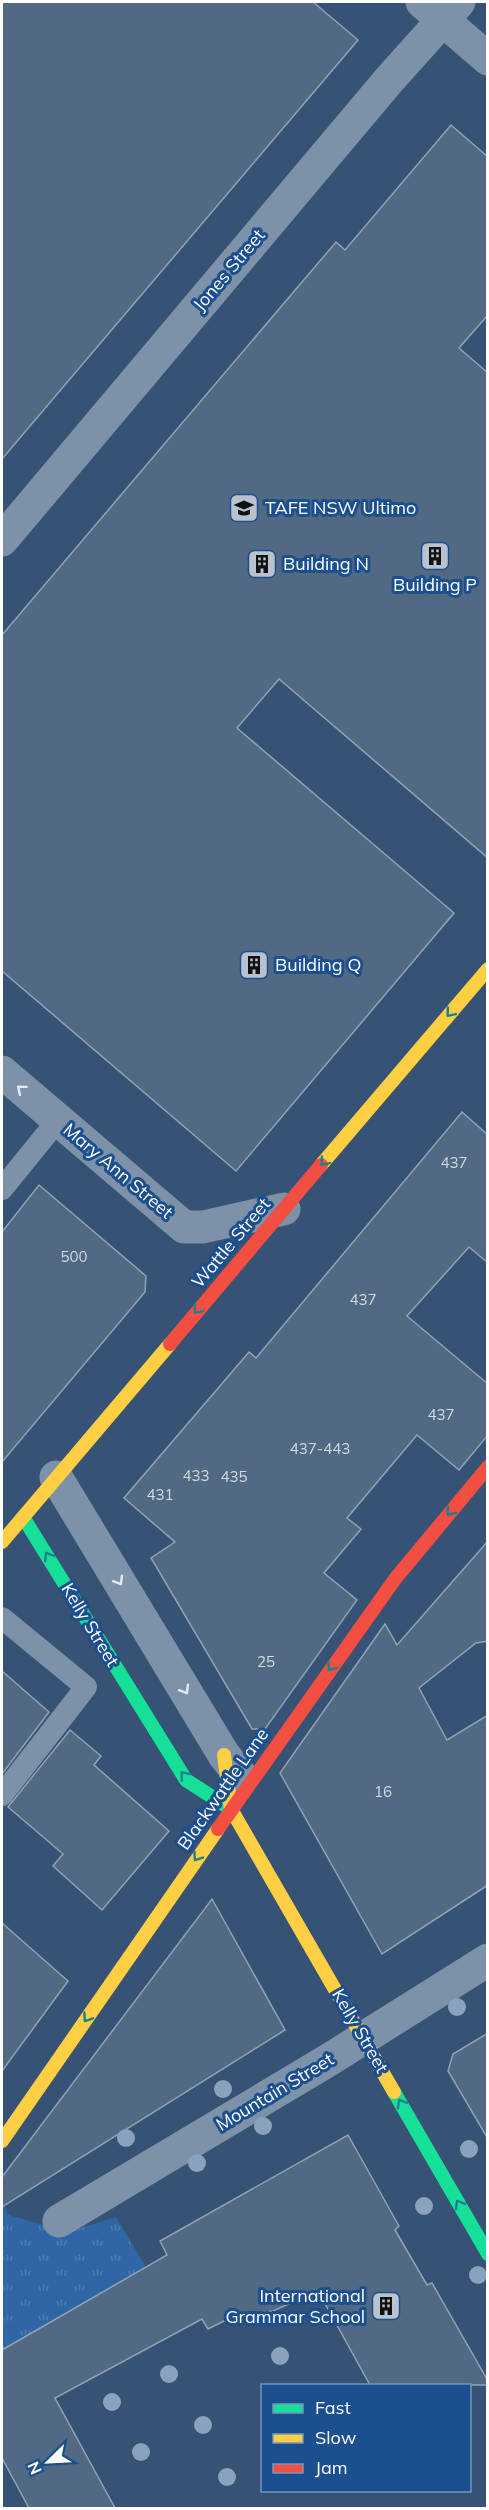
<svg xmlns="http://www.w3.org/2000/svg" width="489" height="2510" viewBox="0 0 489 2510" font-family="Mulish,sans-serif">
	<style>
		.grass { fill: url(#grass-tufts) }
		.building { fill: #526984; stroke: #92a2b6; stroke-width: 1.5 }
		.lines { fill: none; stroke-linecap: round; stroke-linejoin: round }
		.lane { stroke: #7d92a8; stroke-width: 22 }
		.street { stroke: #7d92a8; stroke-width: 33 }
		.fast { stroke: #16e098; stroke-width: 14 }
		.slow { stroke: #ffcf43; stroke-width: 14 }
		.jam { stroke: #f24e42; stroke-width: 14 }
		.tree { fill: #8aa2be }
		.oneway { stroke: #198292 }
		.oneway2 { stroke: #e5e9ee }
		.labels { text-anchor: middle; stroke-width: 6; stroke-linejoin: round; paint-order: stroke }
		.number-label { font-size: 15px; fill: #d4dae0 }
		.street-label { font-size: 18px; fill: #fff; stroke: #1b4f8f }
		.poi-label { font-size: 18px; fill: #fff; stroke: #1b4f8f; text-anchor: start }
	</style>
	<defs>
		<pattern id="grass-tufts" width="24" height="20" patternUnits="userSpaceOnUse" patternTransform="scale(1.5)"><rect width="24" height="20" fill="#2f66a5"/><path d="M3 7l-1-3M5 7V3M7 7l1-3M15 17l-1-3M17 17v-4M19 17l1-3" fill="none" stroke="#4e7db2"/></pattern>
	</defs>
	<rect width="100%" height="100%" fill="#365274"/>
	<path class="grass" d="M2,2202L9,2215L68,2232L116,2217L146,2267L2,2350Z"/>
	<g class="building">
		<path d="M2,2H313L358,40L2,459Z"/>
		<path d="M451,125L488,157V315L459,348L488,373V858L279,679L237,728L454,913L236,1171L2,971V635L336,242L345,250Z"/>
		<path d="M462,1112L488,1135V1263L469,1247L407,1316L488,1384V1435L459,1470L417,1435L347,1518L361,1529L324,1573L357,1600L265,1729H252L151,1558L175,1542L124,1498L249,1352L256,1358Z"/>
		<path d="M39,1185L146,1276L145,1292L2,1462V1232Z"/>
		<path d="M488,1541V1641L476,1643L419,1688L447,1740L488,1715V1885L382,1954L280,1773L385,1624L397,1645Z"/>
		<path d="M2,1671L49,1712L2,1774Z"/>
		<path d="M70,1730L101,1756L94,1765L169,1831L102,1910L53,1866L63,1854L8,1807Z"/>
		<path d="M212,1899L285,2030L2,2207V2177Z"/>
		<path d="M2,1923L68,1981L2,2071Z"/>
		<path d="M488,2033V2139L448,2071L453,2054Z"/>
		<path d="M348,2135L399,2226L395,2230L427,2285L432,2283L488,2381V2385H370L318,2291L273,2311L232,2317L208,2329L202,2319L55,2398L115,2508H29L2,2458V2350L167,2255L160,2241Z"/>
	</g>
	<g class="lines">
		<g class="lane">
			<path d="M2,1189L58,1120"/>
			<path d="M2,1618L86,1687L2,1795"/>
		</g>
		<g class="street">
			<path d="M422,2L488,59"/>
			<path d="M2,540L389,80L459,2"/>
			<path d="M2,1072L184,1227H203L284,1209"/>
			<path d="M56,1477L224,1755L241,1776"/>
			<path d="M59,2221L327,2061L488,1960"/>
		</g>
		<g class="fast">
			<path d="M23,1517L186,1780L231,1809"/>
			<path d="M394,2092L488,2254"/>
		</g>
		<g class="slow">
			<path d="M321,1165L488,969"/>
			<path d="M2,1542L170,1344"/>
			<path d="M224,1755L231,1809L394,2092"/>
			<path d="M2,2141L218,1829"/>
		</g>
		<g class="jam">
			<path d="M170,1344L321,1165"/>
			<path d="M218,1829L395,1579L488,1467"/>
		</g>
	</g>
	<g class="tree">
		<circle cx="457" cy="2007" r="9"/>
		<circle cx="223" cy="2089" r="9"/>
		<circle cx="263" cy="2126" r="9"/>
		<circle cx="126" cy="2138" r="9"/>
		<circle cx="469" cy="2149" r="9"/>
		<circle cx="197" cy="2163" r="9"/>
		<circle cx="424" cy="2206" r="9"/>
		<circle cx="478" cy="2275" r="9"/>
		<circle cx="280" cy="2356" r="9"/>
		<circle cx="169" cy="2374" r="9"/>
		<circle cx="112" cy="2402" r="9"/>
		<circle cx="203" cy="2425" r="9"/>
		<circle cx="141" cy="2452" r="9"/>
		<circle cx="227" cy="2477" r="9"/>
	</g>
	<defs><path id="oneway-chevron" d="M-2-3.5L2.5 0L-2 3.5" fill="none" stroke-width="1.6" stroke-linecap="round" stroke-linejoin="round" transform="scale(1.5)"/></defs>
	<g class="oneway">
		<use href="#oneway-chevron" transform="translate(450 1013) rotate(130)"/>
		<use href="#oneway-chevron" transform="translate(324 1162) rotate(130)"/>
		<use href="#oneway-chevron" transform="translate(197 1310) rotate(130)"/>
		<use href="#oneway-chevron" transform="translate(450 1512) rotate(129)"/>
		<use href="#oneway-chevron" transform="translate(48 1556) rotate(-122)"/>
		<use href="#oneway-chevron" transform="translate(331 1667) rotate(126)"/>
		<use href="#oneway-chevron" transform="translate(184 1775) rotate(-129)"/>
		<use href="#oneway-chevron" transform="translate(197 1857) rotate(125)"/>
		<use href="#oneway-chevron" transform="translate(87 2018) rotate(124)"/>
		<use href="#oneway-chevron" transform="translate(401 2103) rotate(-120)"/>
		<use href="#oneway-chevron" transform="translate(459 2204) rotate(-120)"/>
	</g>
	<g class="oneway2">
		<use href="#oneway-chevron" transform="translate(21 1089) rotate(-140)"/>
		<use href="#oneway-chevron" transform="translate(119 1581) rotate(59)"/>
		<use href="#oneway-chevron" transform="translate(185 1690) rotate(59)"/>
	</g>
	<defs>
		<g id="university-square" transform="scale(1.5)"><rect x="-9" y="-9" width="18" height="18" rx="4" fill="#b9c2ce" stroke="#1b4f8f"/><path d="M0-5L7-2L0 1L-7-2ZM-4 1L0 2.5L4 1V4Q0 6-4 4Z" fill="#111"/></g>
		<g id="building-square" transform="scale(1.5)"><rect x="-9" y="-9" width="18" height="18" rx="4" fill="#b9c2ce" stroke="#1b4f8f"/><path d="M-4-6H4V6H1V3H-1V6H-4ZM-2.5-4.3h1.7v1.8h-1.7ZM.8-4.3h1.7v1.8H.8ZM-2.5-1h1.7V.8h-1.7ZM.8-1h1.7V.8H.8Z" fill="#111"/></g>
	</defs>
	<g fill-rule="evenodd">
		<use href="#university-square" x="244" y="508"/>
		<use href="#building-square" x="435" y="556"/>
		<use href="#building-square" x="262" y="564"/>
		<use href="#building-square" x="254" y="965"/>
		<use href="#building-square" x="386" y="2306"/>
	</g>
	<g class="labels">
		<g class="number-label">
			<text x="454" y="1168">437</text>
			<text x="74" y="1262">500</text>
			<text x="363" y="1305">437</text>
			<text x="441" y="1420">437</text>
			<text x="320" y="1454">437-443</text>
			<text x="196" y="1481">433</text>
			<text x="234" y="1482">435</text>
			<text x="160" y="1500">431</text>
			<text x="266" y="1667">25</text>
			<text x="383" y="1797">16</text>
		</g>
		<g class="street-label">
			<text transform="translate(229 270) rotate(-50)" y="6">Jones Street</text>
			<text transform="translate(118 1171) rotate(40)" y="6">Mary Ann Street</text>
			<text transform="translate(231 1243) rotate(-50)" y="6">Wattle Street</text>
			<text transform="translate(90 1625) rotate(59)" y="6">Kelly Street</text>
			<text transform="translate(223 1789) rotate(-55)" y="6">Blackwattle Lane</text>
			<text transform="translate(360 2031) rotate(60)" y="6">Kelly Street</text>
			<text transform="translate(275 2092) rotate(-31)" y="6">Mountain Street</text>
		</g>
		<g class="poi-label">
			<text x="265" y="514">TAFE NSW Ultimo</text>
			<text x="283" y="570">Building N</text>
			<text x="435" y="591" text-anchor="middle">Building P</text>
			<text x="275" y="971">Building Q</text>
			<text x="365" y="2302" text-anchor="end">International<tspan x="365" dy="21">Grammar School</tspan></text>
		</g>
	</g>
	<rect width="489" height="2510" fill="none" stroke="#ffffff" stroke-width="6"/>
	<rect x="261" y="2384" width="210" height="108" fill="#1b4f8f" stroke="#7695bc" stroke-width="1.5"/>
	<rect x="273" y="2404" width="30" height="9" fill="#16e098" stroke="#7695bc" stroke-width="1.5"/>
	<text x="315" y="2414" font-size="18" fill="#ffffff">Fast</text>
	<rect x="273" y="2434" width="30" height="9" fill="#ffcf43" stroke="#7695bc" stroke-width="1.5"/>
	<text x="315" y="2444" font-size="18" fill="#ffffff">Slow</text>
	<rect x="273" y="2464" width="30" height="9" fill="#f24e42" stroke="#7695bc" stroke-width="1.5"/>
	<text x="315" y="2474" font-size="18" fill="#ffffff">Jam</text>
	<g transform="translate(48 2462) rotate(246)" stroke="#1b4f8f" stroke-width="4.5" paint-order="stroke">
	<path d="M0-4.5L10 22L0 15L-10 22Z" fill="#ffffff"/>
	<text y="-9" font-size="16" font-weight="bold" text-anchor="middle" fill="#ffffff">N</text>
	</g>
</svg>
